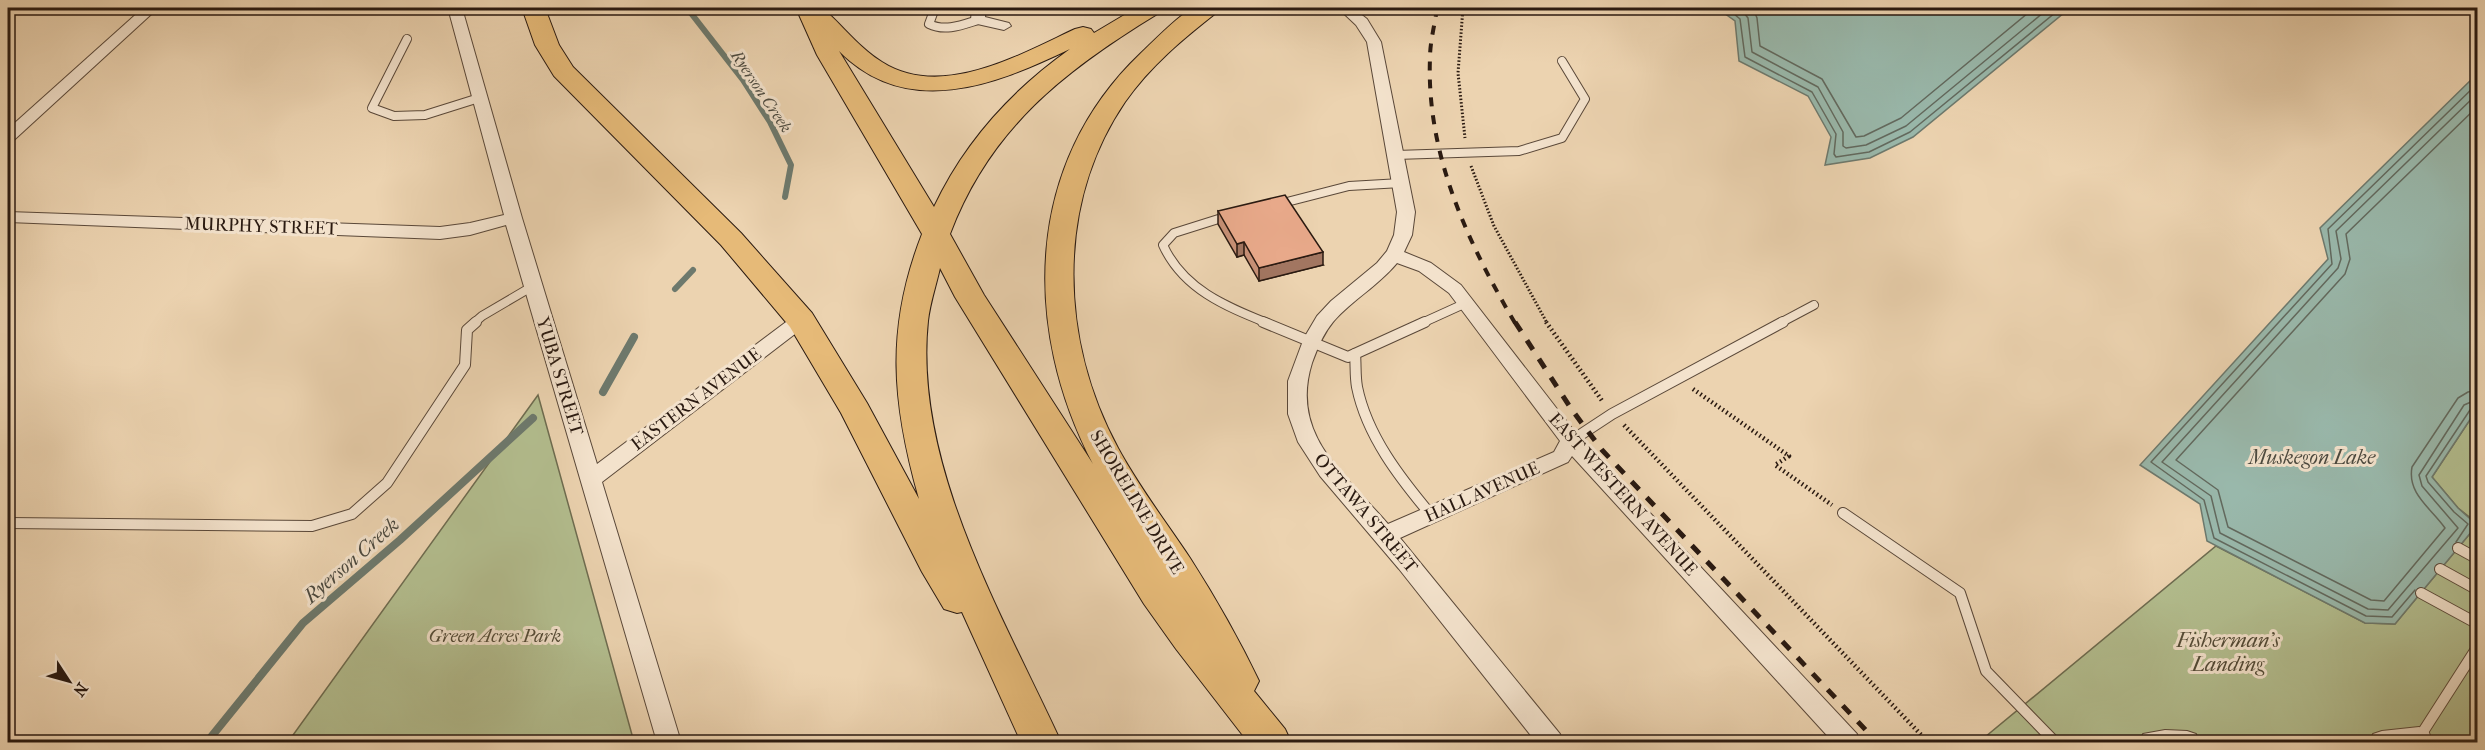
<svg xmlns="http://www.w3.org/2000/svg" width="2485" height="750" viewBox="0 0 2485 750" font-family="'IM FELL French Canon',serif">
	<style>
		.green { fill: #b3be8f; stroke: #6e6c50; stroke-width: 1.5 }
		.water { fill: #99b8ab; stroke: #6d796d; stroke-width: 1.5 }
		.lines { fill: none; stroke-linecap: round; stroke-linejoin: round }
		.shore { stroke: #62695e; stroke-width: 1.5 }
		.stream-far1 { stroke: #6d796d; stroke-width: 6 }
		.stream { stroke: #6d796d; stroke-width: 8 }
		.service-far1-casing { stroke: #5a4839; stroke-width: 10 }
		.service-casing { stroke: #5a4839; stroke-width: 12 }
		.minor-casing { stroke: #5a4839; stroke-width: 2 }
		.trunk-casing { stroke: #2a1a11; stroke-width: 2 }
		.path-far1 { stroke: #2a1a11; stroke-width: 3; stroke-dasharray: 1.5 2; stroke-linecap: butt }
		.path { stroke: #2a1a11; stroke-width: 4.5; stroke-dasharray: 1.5 3; stroke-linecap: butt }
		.service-far1 { stroke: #f3e2cc; stroke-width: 8 }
		.service { stroke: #f3e2cc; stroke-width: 10 }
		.minor { fill: #f3e2cc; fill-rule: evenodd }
		.trunk { fill: #e6ba78; fill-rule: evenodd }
		.rail-far1 { stroke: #2a1a11; stroke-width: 4; stroke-dasharray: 9 9; stroke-linecap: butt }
		.rail { stroke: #2a1a11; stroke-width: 5; stroke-dasharray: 11 11; stroke-linecap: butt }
		.wall { fill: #c89177; stroke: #2a1a11; stroke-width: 1.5 }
		.shaded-wall { fill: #a27661; stroke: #2a1a11; stroke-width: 1.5 }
		.building { fill: #e8a98a; stroke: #2a1a11; stroke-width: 1.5 }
		.labels { text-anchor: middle; stroke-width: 6; stroke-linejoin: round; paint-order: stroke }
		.far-water-label { font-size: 16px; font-style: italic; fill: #4b493f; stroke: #f3e2cc }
		.street-label { font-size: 18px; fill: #2a1a11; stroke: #f3e2cc }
		.park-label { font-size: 18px; font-style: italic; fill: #534b37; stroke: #f3e2cc }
		.water-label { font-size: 20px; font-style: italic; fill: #4b493f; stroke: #f3e2cc }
		.near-park-label { font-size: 21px; font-style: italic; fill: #534b37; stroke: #f3e2cc }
	</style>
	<rect width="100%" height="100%" fill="#ecd3b0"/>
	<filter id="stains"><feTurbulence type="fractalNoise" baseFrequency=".00333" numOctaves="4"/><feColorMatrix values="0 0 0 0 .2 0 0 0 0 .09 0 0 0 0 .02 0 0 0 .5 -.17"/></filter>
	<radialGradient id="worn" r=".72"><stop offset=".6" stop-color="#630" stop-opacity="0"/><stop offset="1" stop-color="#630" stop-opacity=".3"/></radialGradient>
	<g class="green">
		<path d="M538,395L634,742H288Z"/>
		<path d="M2477,409V523L2458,508L2432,477Z"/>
		<path d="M2477,525V742H1979L2216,546L2365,623L2395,624Z"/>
	</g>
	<g class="water">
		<path d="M1717,8H2070L1913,137L1870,158L1825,165L1831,137L1808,96L1739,61L1735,21Z"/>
		<path d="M2477,74V409L2432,477L2458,508L2477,525L2395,624L2365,623L2207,541L2200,504L2140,465L2328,259L2320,228Z"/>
	</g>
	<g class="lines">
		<g class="shore">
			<path d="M1727,8L1740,19L1745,57L1812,92L1836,134L1834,154L1836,157L1869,152L1910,132L2061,8"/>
			<path d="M1740,8L1748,18L1752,52L1818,87L1843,132V146L1846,148L1866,145L1906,126L2049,8"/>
			<path d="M1753,8L1757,18L1760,46L1822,79L1856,137L1864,136L1901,118L2034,8"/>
			<path d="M2478,93L2336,231L2341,259L2338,268L2162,462L2211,496L2220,533L2368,609L2388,610L2458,528L2422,486L2419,475L2464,405L2478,399"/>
			<path d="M2478,106L2346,234L2350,259L2345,274L2176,460L2218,490L2228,527L2371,600L2384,601L2445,528C2431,508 2407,494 2412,467L2458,398L2468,392L2478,390"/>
			<path d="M2456,542L2468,524L2454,512L2428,482L2426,476L2470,410L2478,407"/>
			<path d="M2415,590L2392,617L2366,616L2214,538L2204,500L2151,462L2332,264L2328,229L2478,83"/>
		</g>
		<g class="stream-far1">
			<path d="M687,8L743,80L770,122L791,165L785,197"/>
			<path d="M675,289L693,270"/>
		</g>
		<g class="stream">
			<path d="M603,392L634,337"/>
			<path d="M207,742L303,623L400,540L533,418"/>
		</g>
		<g class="service-far1-casing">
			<g id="service-far1">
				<path d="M935,8L929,24C945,32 962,25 978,20"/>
				<path d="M407,39L372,108L394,116L425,115L479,98"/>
				<path d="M1396,155L1519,151L1562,138L1585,99L1562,61"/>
				<path d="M1279,204L1349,186L1401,183"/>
				<path d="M1228,216L1174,233L1163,245C1183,289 1225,306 1267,323"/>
				<path d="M474,323L482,316L533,286"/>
				<path d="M1422,323L1466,303"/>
				<path d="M1780,323L1814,305"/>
			</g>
		</g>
		<g class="service-casing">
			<g id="service">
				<path d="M1263,322L1348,357L1425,322"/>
				<path d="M1355,354C1356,365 1355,376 1357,387C1367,436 1400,478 1431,515"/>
				<path d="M1571,441L1612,414L1783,322"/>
				<path d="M1843,513L1960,593L1986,671L2055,742"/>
				<path d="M8,523L312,526L352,514L387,483L465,365L467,330L476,322"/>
				<path d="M2458,548L2478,559"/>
				<path d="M2440,569L2478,590"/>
				<path d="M2421,593L2478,624"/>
				<path d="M2419,738L2478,646"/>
			</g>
		</g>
		<g class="minor-casing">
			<g id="minor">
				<path d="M143,8H158L14,140L8,142V129Z"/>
				<path d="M448,8H462L522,218L597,464L794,316L801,314L808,316L810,320L808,324L602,482L681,742H657L506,225L470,235L440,239L8,222V212L440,227L470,223L504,215Z"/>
				<path d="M972,8H986L985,17L1009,23L1011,26L1004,30L973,23L971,20Z"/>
				<path d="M1338,8H1353L1367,19L1381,42L1415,212L1412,235L1404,252L1431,263L1461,285L1578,436L1857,734L1860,742H1833L1572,456L1568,462L1400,538L1560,734L1563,742H1536L1399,569L1320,476L1298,442L1288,414V381L1304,338L1317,316L1331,301L1377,263L1387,251L1394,235L1397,212L1367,42L1356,25ZM1397,263L1419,271L1449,293L1560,441L1554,452L1388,524C1346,475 1289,436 1312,363C1317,349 1323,334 1333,322C1352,300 1378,286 1397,263Z"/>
				<path d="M2419,727L2428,730L2431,738L2429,742H2370L2373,734L2382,731Z"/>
				<path d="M2165,730L2187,731L2196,734L2199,742H2140L2143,734Z"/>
			</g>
		</g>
		<g class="trunk-casing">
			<path id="trunk" d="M522,8H545L559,45L573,67L741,233L812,313L867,403L919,499C892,403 885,329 922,234L817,55L796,8H819L822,13L830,15C847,31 862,50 882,62C942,100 1019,55 1075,29L1083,27L1091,29L1094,33L1136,8H1163L1159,13C1065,70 990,128 950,234L984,295L1093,464C1022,328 1024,164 1141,53C1151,44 1184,9 1196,8C1204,6 1212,8 1219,8L1216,13C1183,39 1150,66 1125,102C1055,205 1060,340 1118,448C1139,487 1166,522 1190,558C1215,597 1239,639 1259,681L1254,691L1285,729L1291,742H1248L1176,649L1144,604L955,297L940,268C936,286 930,303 928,321C913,465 1003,616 1061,742H1021L962,612L957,613L944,609L922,572L841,413L790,327L721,245L554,76L535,45ZM1070,49C1012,90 964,143 934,207L839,51C907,120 995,85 1070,49Z"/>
		</g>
		<g class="path-far1">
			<path d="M1463,8L1458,73L1465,138"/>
			<path d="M1471,166L1494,226L1547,323"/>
		</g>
		<g class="path">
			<path d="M1546,322L1603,402"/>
			<path d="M1693,389L1789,456L1775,465L1832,505"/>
			<path d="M1624,425L1928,742"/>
		</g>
		<use href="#service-far1" class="service-far1"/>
		<use href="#service" class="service"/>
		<use href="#minor" class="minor"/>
		<use href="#trunk" class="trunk"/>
		<path class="rail-far1" d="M1437,8C1435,24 1430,41 1430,58C1426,154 1468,243 1515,323"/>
		<path class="rail" d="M1515,322L1572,410L1602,450L1877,742"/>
	</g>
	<path class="wall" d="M1218,211L1323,265L1259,281L1244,255L1237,257L1218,224Z"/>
	<g class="shaded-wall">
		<path d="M1244,242V255L1237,257V244Z"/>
		<path d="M1323,252V265L1259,281V268Z"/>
	</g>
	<path class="building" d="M1285,195L1323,252L1259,268L1244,242L1237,244L1218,211Z"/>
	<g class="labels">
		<g class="far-water-label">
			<text transform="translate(762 91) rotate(56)" y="6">Ryerson Creek</text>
		</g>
		<g class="street-label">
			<text transform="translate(261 226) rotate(2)" y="6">MURPHY STREET</text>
			<text transform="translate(560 376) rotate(73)" y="6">YUBA STREET</text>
			<text transform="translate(696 399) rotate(-37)" y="6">EASTERN AVENUE</text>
			<text transform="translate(1482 492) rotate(-24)" y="6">HALL AVENUE</text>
			<text transform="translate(1623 494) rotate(48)" y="6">EAST WESTERN AVENUE</text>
			<text transform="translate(1137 502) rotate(59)" y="6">SHORELINE DRIVE</text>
			<text transform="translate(1366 513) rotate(50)" y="6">OTTAWA STREET</text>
		</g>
		<g class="park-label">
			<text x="495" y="642">Green Acres Park</text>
		</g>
		<g class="water-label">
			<text x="2312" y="464">Muskegon Lake</text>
			<text transform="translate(351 560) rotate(-41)" y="7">Ryerson Creek</text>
		</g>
		<g class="near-park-label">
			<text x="2228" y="647">Fisherman's<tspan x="2228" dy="24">Landing</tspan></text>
		</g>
	</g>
	<rect width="2485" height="750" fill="none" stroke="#ecd3b0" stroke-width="30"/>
	<rect x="9" y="9" width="2467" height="732" fill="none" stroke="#2a1a11" stroke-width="3"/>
	<rect x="15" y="15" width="2455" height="720" fill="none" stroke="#2a1a11" stroke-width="1.5"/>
	<g transform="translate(69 681) rotate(126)" stroke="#f3e2cc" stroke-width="4.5" paint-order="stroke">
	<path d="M0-4.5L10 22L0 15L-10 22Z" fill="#2a1a11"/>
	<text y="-9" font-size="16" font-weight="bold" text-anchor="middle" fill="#2a1a11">N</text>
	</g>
	<rect width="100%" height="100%" filter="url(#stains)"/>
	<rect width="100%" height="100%" fill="url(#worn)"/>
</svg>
